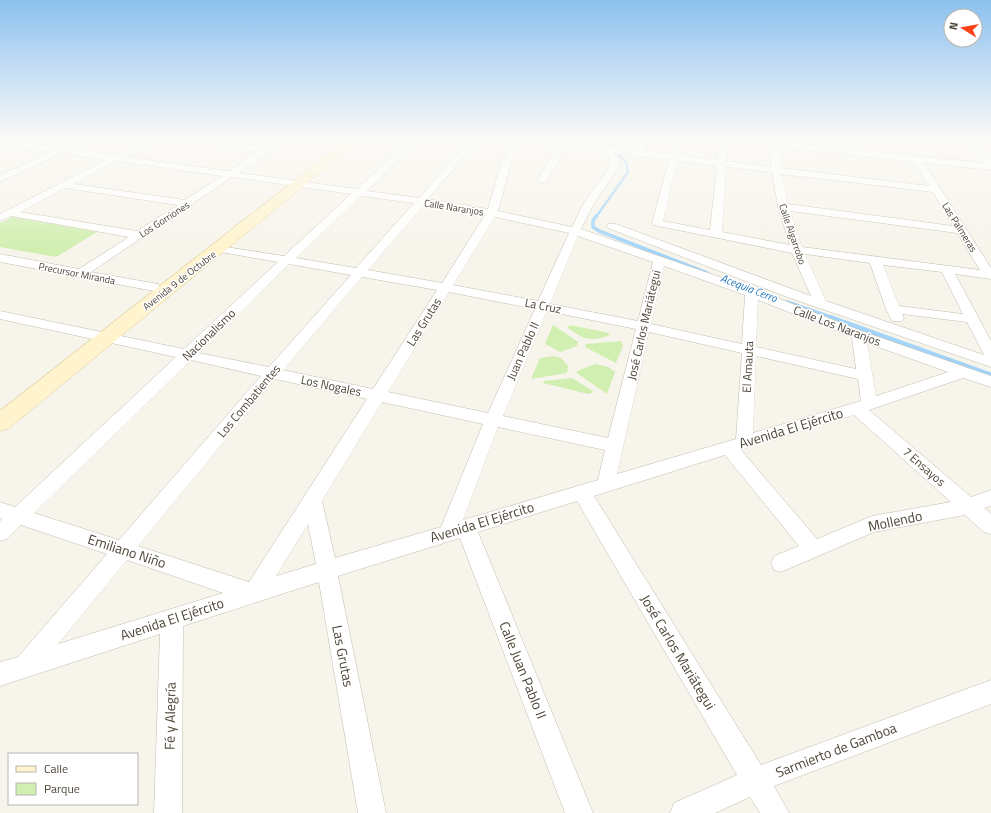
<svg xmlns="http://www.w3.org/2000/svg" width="991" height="813" viewBox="0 0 991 813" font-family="'Titillium Web',sans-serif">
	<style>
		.green { fill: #d1efb0 }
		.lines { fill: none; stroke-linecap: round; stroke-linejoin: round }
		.stream-far2 { stroke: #a2d4f9; stroke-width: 2.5 }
		.stream-far1 { stroke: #a2d4f9; stroke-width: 3.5 }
		.stream { stroke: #a2d4f9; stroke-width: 4.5 }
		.street-casing { stroke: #c4bcac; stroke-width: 1 }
		.secondary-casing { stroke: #dcca96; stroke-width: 1 }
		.street { fill: #fff; fill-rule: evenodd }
		.secondary { fill: #fff4cd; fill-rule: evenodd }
		.labels { text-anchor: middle; stroke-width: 3; stroke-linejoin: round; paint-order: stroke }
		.far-street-label { font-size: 10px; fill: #4d4537; stroke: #fff }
		.far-water-label { font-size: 11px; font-style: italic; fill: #2179be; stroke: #fff }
		.street-label { font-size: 12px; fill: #4d4537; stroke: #fff }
		.near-street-label { font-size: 14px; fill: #4d4537; stroke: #fff }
	</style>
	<rect width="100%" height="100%" fill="#f7f4eb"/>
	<g class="green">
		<path d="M13,217L97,232L56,257L0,247V223Z"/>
		<path d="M553,325L578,342L577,346L560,352L545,344Z"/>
		<path d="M570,325L609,333L610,335C591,342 584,340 568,328L567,327Z"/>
		<path d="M621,341L623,346L616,363L585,347L586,344Z"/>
		<path d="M553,356L561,358L568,366L567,373L531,379L540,358Z"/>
		<path d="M595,364L608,367L615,372L607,394L577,373V371Z"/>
		<path d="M572,378L593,391L592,393L588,394L543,383L544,381Z"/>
	</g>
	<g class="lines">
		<g class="stream-far2">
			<path d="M598,137L611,148"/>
			<path d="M596,217L628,172L627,164L618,154"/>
		</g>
		<g class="stream-far1">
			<path d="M596,216L593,221V227L599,231L707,273"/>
			<path d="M787,302L833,318"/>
		</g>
		<path class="stream" d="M830,317L991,375"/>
		<g class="street-casing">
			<path id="street" d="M82,137H94L71,149L114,155L149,137H160L125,157L229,171L259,151L170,140L166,137H192L266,147L281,137H291L239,173L357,189L413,137H422L367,191L419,198L472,137H481L428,199L488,209L502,160L515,142L489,140L485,137H526L598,146V142C603,141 605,143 608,147L636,150L641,137H649L644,151L670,154L675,137H683L679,155L717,160L720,137H728L726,161L771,167L770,137H778L779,142L984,163L960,137H969L991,161V170L924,163L991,268V279L955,274L991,341V367L787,297L608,228L607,226L608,224H616L811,296L792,253L653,225L652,223L669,160L613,153L619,159L620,166L594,203L581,229L757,290L864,332L991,376V387L963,378L869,410L971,497L991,490V506L984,508L991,514V534L984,532L965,515L874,532L781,572L774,570L771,563L774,556L799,546L725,455L594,496L761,765L991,680V704L774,786L789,813H760L750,797L715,813H670L674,803L737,775L577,501L478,532L593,813H565L460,538L338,576L386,813H358L319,582L183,626L182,813H154L160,634L0,686V662L18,657L107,554L21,525L7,539L0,541V521L2,519L0,518V502L15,507L176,357L0,319V311L184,349L278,262L215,251L213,249L215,247L219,246L284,256L351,194L232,177L91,272L158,284L160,287L158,290L154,291L0,262V254L79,269L129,237L11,216L0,221V214L106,160L62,153L0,182V175L51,152L0,145V139L60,148ZM523,143L558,146L537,180L542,183L547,180L567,147L603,151L610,159V166L584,203L572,227L498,211L512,160ZM779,147L914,162L929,186L781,168ZM116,161L222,176L185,200L74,184ZM677,161L717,166L710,230L663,221ZM726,167L772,172L778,207L790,245L722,232ZM781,174L933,192L953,226L788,204ZM65,188L178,205L137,231L20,212ZM361,196L414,203L356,268L296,258ZM424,205L485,215L442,283L368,270ZM790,211L957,233L980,270L802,247ZM495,217L569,233L538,301L453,285ZM578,236L653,262L638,321L550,304ZM805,254L870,263L886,309L892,321H902L904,318L902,314L967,322L984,355L826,301ZM289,264L351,275L269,367L199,353ZM883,265L942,272L963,314L899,306ZM664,266L745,295L742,344L651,324ZM362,277L437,290L373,389L283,370ZM449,292L535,309L488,413L388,392ZM758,300L852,337L856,369L756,347ZM547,311L636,329L608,438L503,416ZM649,332L742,353L736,439L617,474ZM867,343L948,372L876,396ZM756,356L858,379L861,401L753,433ZM191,360L261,376L119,540L34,513ZM275,379L367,399L249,582L138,546ZM382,402L483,424L441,527L335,558L322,501ZM854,415L951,502L872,516L817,539L741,450ZM498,427L605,450L598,480L463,520ZM308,524L316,564L276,576ZM127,560L223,593L58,644Z"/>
		</g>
		<g class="secondary-casing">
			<path id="secondary" d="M350,137H363L8,429L0,431V411Z"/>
		</g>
		<use href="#street" class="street"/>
		<use href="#secondary" class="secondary"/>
	</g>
	<linearGradient id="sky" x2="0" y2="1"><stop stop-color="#8cc1ef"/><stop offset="0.55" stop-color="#fbfaf6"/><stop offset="1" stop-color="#fbfaf6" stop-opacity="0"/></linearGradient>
	<rect width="991" height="251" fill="url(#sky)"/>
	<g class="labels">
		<g class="far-street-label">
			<text transform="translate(454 207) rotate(9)" y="4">Calle Naranjos</text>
			<text transform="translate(164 219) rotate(-33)" y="4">Los Gorriones</text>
			<text transform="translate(960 227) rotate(58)" y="4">Las Palmeras</text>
			<text transform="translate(793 234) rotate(71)" y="4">Calle Algarrobo</text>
			<text transform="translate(77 273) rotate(11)" y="4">Precursor Miranda</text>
			<text transform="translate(179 280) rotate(-38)" y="4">Avenida 9 de Octubre</text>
		</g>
		<g class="far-water-label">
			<text transform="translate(749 288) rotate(21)" y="4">Acequia Cerro</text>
		</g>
		<g class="street-label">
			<text transform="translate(543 306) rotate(11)" y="4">La Cruz</text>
			<text transform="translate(424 322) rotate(-58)" y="4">Las Grutas</text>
			<text transform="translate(644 325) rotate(-77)" y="4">José Carlos Mariátegui</text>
			<text transform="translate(837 326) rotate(21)" y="4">Calle Los Naranjos</text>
			<text transform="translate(209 335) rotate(-44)" y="4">Nacionalismo</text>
			<text transform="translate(523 351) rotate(-66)" y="4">Juan Pablo II</text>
			<text transform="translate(748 367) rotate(-87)" y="4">El Amauta</text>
			<text transform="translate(331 386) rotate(12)" y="4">Los Nogales</text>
			<text transform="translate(249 401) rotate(-50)" y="4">Los Combatientes</text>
			<text transform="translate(924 467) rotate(41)" y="4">7 Ensayos</text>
		</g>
		<g class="near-street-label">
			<text transform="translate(791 428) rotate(-17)" y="5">Avenida El Ejército</text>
			<text transform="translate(895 521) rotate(-12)" y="5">Mollendo</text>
			<text transform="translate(482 522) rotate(-17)" y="5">Avenida El Ejército</text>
			<text transform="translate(127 551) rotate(18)" y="5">Emiliano Niño</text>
			<text transform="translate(172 619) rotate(-18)" y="5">Avenida El Ejército</text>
			<text transform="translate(678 652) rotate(59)" y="5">José Carlos Mariátegui</text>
			<text transform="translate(343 656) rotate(79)" y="5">Las Grutas</text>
			<text transform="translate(523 670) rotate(68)" y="5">Calle Juan Pablo II</text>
			<text transform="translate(170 716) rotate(-89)" y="5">Fé y Alegría</text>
			<text transform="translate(836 750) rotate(-21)" y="5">Sarmierto de Gamboa</text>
		</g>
	</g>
	<rect x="8" y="753" width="130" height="52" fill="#ffffff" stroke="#b8b5af"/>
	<rect x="16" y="766" width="20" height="6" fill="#fff4cd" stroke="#b8b5af"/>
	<text x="44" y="773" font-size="12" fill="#4d4537">Calle</text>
	<rect x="16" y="783" width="20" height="12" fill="#d1efb0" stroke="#b8b5af"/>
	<text x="44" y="793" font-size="12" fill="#4d4537">Parque</text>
	<g transform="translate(963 28) rotate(281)"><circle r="19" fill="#ffffff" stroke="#b8b5af"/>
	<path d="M0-3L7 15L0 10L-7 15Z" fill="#ff411a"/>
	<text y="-6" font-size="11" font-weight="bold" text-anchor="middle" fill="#4d4537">N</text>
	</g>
</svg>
